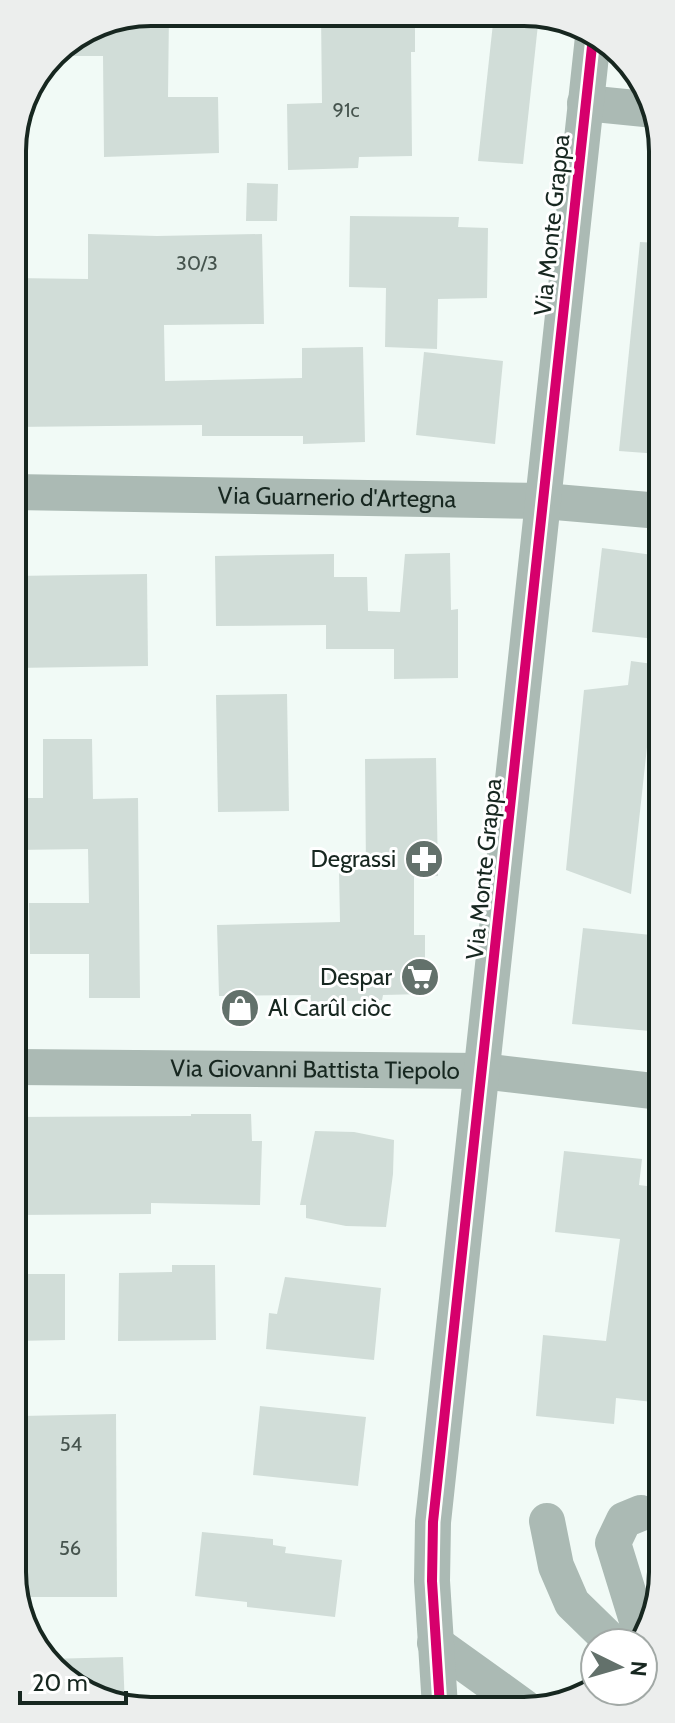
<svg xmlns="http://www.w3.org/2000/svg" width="675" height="1723" viewBox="0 0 675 1723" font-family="Cabin,sans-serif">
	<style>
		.building { fill: #d1ddd8 }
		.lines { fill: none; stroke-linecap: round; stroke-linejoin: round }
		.minor { stroke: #abbab4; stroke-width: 36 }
		.cycleway-casing { stroke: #fff; stroke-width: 15 }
		.cycleway { stroke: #d6006c; stroke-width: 10 }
		.labels { text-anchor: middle; stroke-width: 6; stroke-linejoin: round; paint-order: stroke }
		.number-label { font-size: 20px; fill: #46544e }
		.street-label { font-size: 24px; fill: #172720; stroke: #fff }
		.poi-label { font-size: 24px; fill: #172720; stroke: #fff; text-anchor: end }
		.rim { fill: none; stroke: #172720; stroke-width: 4 }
	</style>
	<rect width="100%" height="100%" fill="#f1faf6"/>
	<g class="building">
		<path d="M151,12H169L168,97H218L219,153L104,157L103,56H52L59,47Z"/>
		<path d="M321,13L415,14V52H411L412,156L359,157L358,168L288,170L287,104L322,103Z"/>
		<path d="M494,14L539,15L523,164L478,161Z"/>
		<path d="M247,183L278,184L277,221H246Z"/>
		<path d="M350,216L459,217L458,227L488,228L487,298L438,299L437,349L385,347L386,288L349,287Z"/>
		<path d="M88,234L157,236L262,234L264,324L164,325L165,381L302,378V348L363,347L365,442L303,444V436H202V425L13,427V278L88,279Z"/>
		<path d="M640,242L659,243V454L619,451Z"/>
		<path d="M424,352L503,361L495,444L416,435Z"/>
		<path d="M602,548L660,556V592L655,639L592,632Z"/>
		<path d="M450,553L451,610L458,609V678L394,679V649H326V625L216,626L215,556L334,554V577H367L368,611L400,612L405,554Z"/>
		<path d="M147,574L148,666L14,668V576Z"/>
		<path d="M631,661L660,665V693L653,692L631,894L566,870L584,690L628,685Z"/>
		<path d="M287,694L289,811L218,812L216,695Z"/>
		<path d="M43,739H92L93,799L138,798L140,998H89V954H30L29,903H89L88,849L14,850V798H43Z"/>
		<path d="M436,758L438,876L414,877V935H425V994L383,995L382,1000L310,1002L311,995L219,996L217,925L340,922L339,871L366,869L365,759Z"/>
		<path d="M583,928L661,936V1032L572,1024Z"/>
		<path d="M191,1114H251L252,1141H262L260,1205L151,1203V1214L15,1215V1117L191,1116Z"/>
		<path d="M315,1131L354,1132L394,1140L393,1174L386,1227L346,1226L306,1218V1205H300Z"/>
		<path d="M564,1151L642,1159L639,1185L662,1188V1403L616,1398L614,1424L536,1416L543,1335L606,1341L620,1239L555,1232Z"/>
		<path d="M172,1265H215L216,1340L118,1341L119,1273L172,1272Z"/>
		<path d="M16,1274H65V1340L16,1341Z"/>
		<path d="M285,1277L381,1288L374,1360L266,1349L269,1313L277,1314Z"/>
		<path d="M260,1406L366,1417L358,1486L253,1475Z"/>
		<path d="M116,1414L117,1597H23L22,1416Z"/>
		<path d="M202,1532L273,1539V1545L286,1547L285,1553L342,1560L335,1617L247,1607V1602L195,1596Z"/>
		<path d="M123,1657L125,1708L59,1676L48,1659Z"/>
	</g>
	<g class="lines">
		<g class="minor">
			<path d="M585,103L655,110"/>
			<path id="s1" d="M13,492L544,501L660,511"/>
			<path id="s2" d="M15,1067L482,1071L661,1092"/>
			<path d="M641,1513L624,1520L613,1543L642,1637"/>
			<path d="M547,1521L556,1566L572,1603L613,1643"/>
			<path d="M435,1643L524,1707"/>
			<path d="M440,1707L432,1581L433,1522L593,37"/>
		</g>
		<g class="cycleway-casing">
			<path id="cycleway" d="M440,1707L432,1581L433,1522L593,37"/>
		</g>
		<use href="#cycleway" class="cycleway"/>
	</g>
	<defs>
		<g id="pharmacy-disc" transform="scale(2)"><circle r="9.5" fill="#63716b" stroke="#fff"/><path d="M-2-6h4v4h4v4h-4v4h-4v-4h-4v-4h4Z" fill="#fff"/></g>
		<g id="supermarket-disc" transform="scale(2)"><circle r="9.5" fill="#63716b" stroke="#fff"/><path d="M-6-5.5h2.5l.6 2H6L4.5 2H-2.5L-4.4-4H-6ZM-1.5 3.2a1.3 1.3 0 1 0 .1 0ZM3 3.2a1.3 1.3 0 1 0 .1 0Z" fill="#fff"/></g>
		<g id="shop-disc" transform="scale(2)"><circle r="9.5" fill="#63716b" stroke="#fff"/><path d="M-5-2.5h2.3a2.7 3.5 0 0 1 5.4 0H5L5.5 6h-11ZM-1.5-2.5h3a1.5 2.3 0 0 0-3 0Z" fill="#fff"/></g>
	</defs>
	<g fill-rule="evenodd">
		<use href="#pharmacy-disc" x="424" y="859"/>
		<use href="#supermarket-disc" x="420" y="977"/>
		<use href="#shop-disc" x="240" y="1008"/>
	</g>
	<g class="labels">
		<g class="number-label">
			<text x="346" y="117">91c</text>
			<text x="197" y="270">30/3</text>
			<text x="71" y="1451">54</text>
			<text x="70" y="1555">56</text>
		</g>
		<g class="street-label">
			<text transform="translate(552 225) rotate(-84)" y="8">Via Monte Grappa</text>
			<text dy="8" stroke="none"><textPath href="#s1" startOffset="324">Via Guarnerio d'Artegna</textPath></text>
			<text transform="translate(484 869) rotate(-84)" y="8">Via Monte Grappa</text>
			<text dy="8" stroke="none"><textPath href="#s2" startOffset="300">Via Giovanni Battista Tiepolo</textPath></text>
		</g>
		<g class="poi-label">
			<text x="396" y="867">Degrassi</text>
			<text x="392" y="985">Despar</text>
			<text x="268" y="1016" text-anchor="start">Al Carûl ciòc</text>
		</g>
	</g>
	<path d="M0 0H675V1723H0ZM151 26H524A125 125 0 0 1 649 151V1572A125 125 0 0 1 524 1697H151A125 125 0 0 1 26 1572V151A125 125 0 0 1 151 26Z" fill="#eceeed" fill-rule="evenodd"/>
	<path class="rim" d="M151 26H524A125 125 0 0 1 649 151V1572A125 125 0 0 1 524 1697H151A125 125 0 0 1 26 1572V151A125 125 0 0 1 151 26Z"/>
	<g transform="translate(619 1667) rotate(95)"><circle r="38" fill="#ffffff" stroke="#a2a9a6" stroke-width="2"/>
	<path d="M0-6L14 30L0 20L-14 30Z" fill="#63716b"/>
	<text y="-12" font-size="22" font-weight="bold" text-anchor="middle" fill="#172720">N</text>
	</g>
	<path d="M20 1691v12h106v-12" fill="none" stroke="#172720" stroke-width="4"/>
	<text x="32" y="1691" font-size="24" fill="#172720" stroke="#ffffff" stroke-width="6" paint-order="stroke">20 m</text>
</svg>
